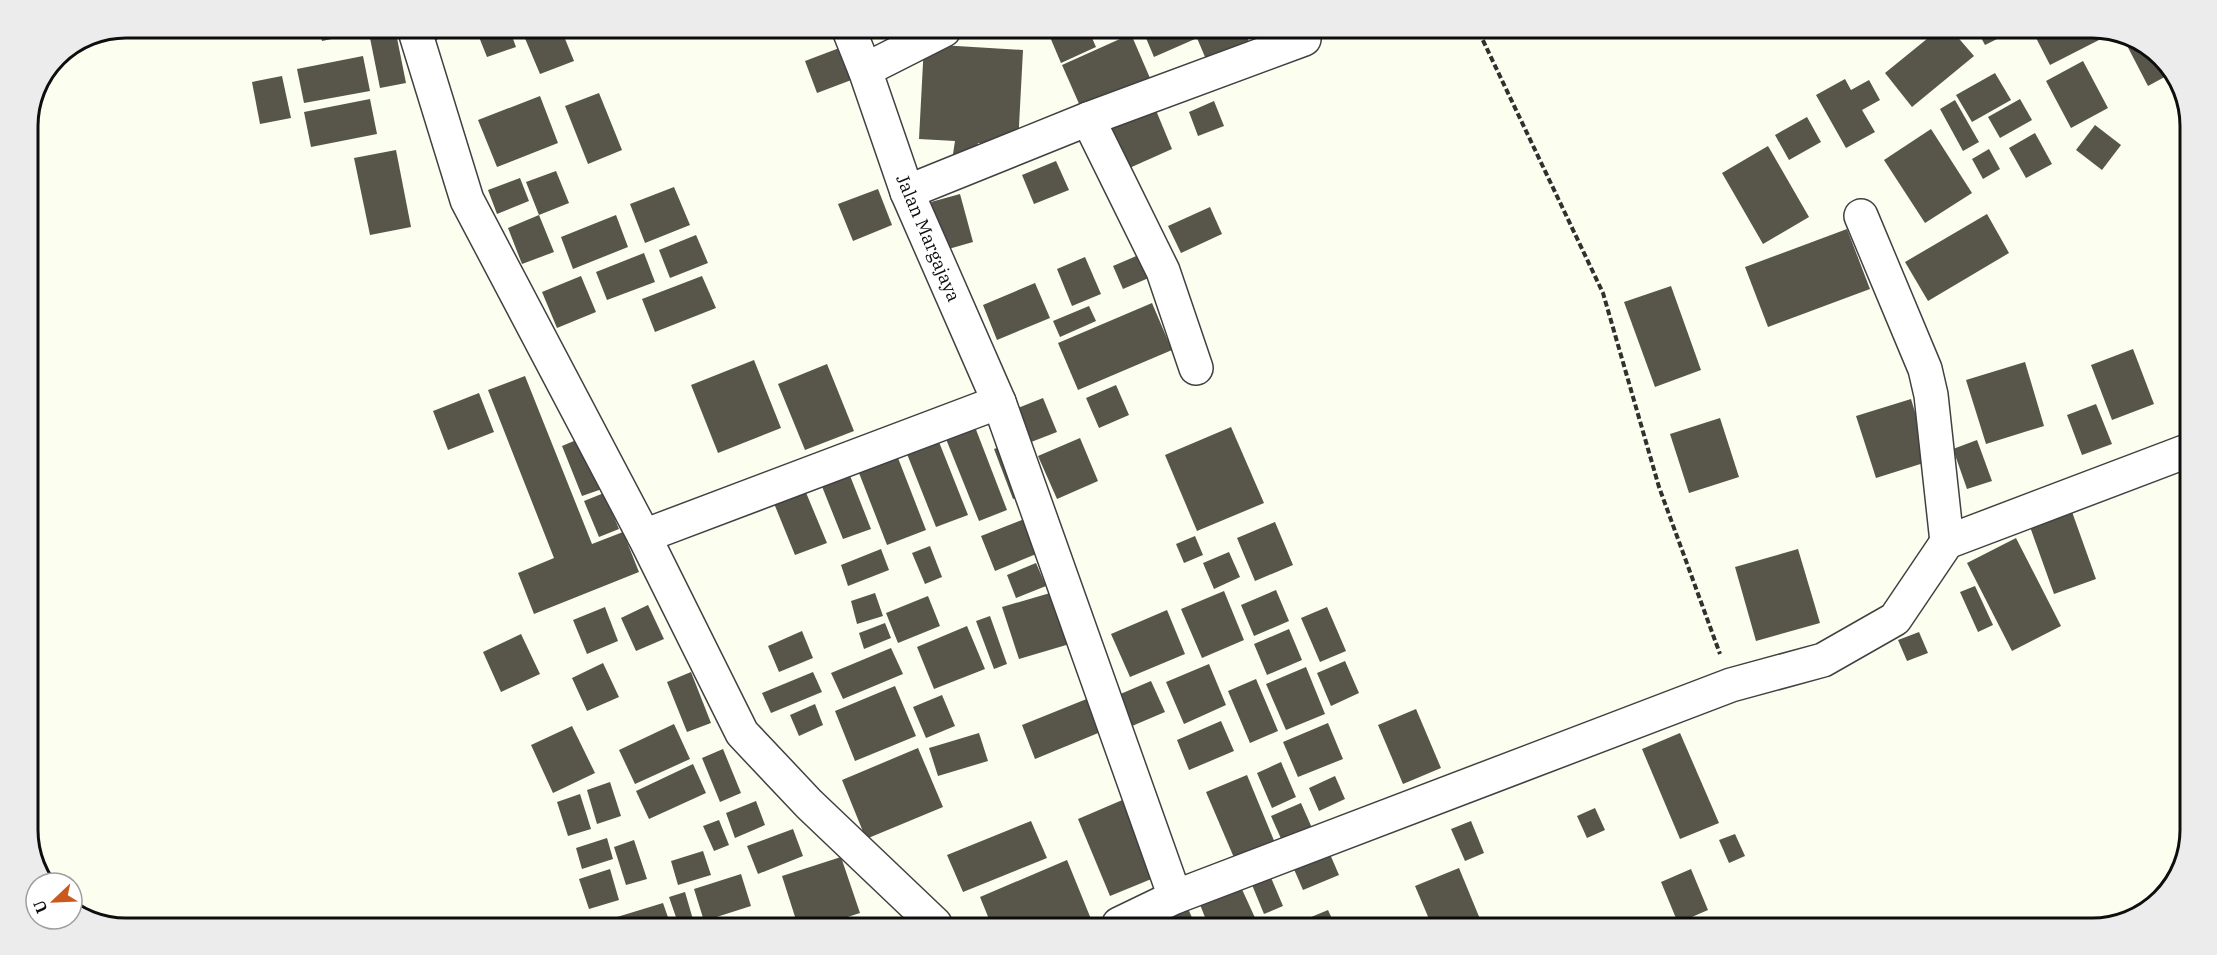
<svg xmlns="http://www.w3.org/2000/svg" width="2217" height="955" viewBox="0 0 2217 955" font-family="'IBM Plex Serif',serif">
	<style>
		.building { fill: #58554a }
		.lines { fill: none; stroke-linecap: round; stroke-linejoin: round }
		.minor-casing { stroke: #414141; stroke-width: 36 }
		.path { stroke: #303030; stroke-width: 4; stroke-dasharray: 6 3; stroke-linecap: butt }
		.minor { stroke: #fff; stroke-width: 33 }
		.labels { text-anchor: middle; stroke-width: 6; stroke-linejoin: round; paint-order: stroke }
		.street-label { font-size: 18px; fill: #0e0e0e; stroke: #fff }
		.rim { fill: none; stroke: #0e0e0e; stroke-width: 3 }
	</style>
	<rect width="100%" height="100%" fill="#fcfff0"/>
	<g class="building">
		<path d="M319,28H360L361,33L322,41Z"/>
		<path d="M395,28L406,83L380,88L369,33Z"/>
		<path d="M431,28H466L436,40Z"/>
		<path d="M487,28H509L516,47L487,57L477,32Z"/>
		<path d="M543,29H561L574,61L540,74L524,36Z"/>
		<path d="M1047,30L1089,31L1096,47L1061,63Z"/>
		<path d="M1143,31H1192L1195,39L1154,57Z"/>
		<path d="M1194,31H1244L1251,46L1208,64Z"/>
		<path d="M1253,31H1270L1256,37Z"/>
		<path d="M1131,34L1153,85L1084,115L1062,65Z"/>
		<path d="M1933,34H1955L1974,56L1912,107L1885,73Z"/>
		<path d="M1979,34H2007L1985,45Z"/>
		<path d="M2034,34H2096L2099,40L2050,65Z"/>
		<path d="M2121,34H2129L2170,66L2172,73L2148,86Z"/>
		<path d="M924,44L1023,50L1018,145L978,143L975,157L953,154L955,141L919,139Z"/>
		<path d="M842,47L854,79L817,93L805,61Z"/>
		<path d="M363,56L370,91L304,103L297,69Z"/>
		<path d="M2083,61L2108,108L2071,128L2046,81Z"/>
		<path d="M1995,73L2011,100L1972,122L1956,95Z"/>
		<path d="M282,76L291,118L260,124L252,82Z"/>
		<path d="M1845,79L1851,90L1869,80L1880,100L1862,110L1875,132L1846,148L1816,95Z"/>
		<path d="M599,93L622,150L588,164L565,106Z"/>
		<path d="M540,96L558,143L497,167L478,120Z"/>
		<path d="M370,99L377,134L311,147L304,112Z"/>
		<path d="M2020,99L2032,120L2000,138L1988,117Z"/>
		<path d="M1955,100L1979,142L1963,151L1940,109Z"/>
		<path d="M1214,101L1224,126L1198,136L1189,112Z"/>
		<path d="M1155,108L1172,149L1125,170L1107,129Z"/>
		<path d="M1807,117L1821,142L1789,160L1775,135Z"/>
		<path d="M2095,125L2121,145L2102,170L2076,150Z"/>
		<path d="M1931,129L1972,193L1925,223L1884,160Z"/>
		<path d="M2035,133L2052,164L2026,178L2009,148Z"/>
		<path d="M1768,146L1809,217L1763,244L1722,173Z"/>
		<path d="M1989,149L2000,169L1983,179L1972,159Z"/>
		<path d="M396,150L411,227L370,235L354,158Z"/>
		<path d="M1056,161L1069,190L1034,204L1022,175Z"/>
		<path d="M556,171L569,203L539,215L526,182Z"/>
		<path d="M520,178L529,201L497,214L488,190Z"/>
		<path d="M674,187L690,225L645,243L630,204Z"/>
		<path d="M878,189L892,225L853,241L838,204Z"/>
		<path d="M960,194L973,242L945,250L931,202Z"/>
		<path d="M1210,207L1222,234L1181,253L1168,226Z"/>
		<path d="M1987,214L2009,253L1928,301L1905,262Z"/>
		<path d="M539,215L554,252L522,264L508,228Z"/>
		<path d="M616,215L628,247L573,269L561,237Z"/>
		<path d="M1847,229L1870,289L1768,327L1745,267Z"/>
		<path d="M696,235L708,263L670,278L659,250Z"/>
		<path d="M644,253L655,282L607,300L596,272Z"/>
		<path d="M1141,254L1151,277L1123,289L1113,266Z"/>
		<path d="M1085,257L1101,294L1072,306L1057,269Z"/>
		<path d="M581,276L596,312L557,328L542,292Z"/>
		<path d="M702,276L716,308L655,332L642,299Z"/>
		<path d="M1035,283L1050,318L997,340L983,305Z"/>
		<path d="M1671,286L1701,370L1655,387L1624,302Z"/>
		<path d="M1152,303L1172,350L1078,390L1058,343Z"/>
		<path d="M1089,306L1096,321L1060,337L1053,321Z"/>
		<path d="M2133,349L2154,404L2112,420L2091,365Z"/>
		<path d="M754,360L781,428L718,453L691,385Z"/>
		<path d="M2025,362L2044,426L1986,444L1966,380Z"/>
		<path d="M827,364L854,431L805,450L778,384Z"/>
		<path d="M525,376L592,544L623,532L639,572L534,614L518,573L554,558L488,390Z"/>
		<path d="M1116,385L1129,415L1099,428L1086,398Z"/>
		<path d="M479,393L494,432L448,450L433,411Z"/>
		<path d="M1043,398L1057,432L1026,444L1013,410Z"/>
		<path d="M1911,399L1930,461L1876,478L1856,416Z"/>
		<path d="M2096,404L2112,444L2082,455L2067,415Z"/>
		<path d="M1720,418L1739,477L1689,493L1670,434Z"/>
		<path d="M975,427L1007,510L979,521L946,439Z"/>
		<path d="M1231,427L1264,503L1197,531L1165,455Z"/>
		<path d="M581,438L602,489L582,496L562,446Z"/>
		<path d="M1080,438L1098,481L1057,499L1038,456Z"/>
		<path d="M1977,440L1992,481L1967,489L1953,449Z"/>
		<path d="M939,442L968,515L936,527L907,454Z"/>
		<path d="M1008,444L1028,493L1013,499L994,449Z"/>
		<path d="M898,458L926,530L887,545L859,473Z"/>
		<path d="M845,463L871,529L843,539L817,474Z"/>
		<path d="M802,483L827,543L795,555L771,496Z"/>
		<path d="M604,493L619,529L599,537L584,501Z"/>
		<path d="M2071,509L2096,579L2054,594L2029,524Z"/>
		<path d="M1027,518L1041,552L995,571L981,536Z"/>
		<path d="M1275,522L1293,565L1255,581L1237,538Z"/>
		<path d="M1195,536L1203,555L1184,563L1176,544Z"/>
		<path d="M2016,538L2061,626L2012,651L1967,563Z"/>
		<path d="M930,546L942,577L925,584L912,553Z"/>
		<path d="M881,549L889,570L848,586L841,565Z"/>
		<path d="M1798,549L1820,623L1756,641L1735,567Z"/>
		<path d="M1229,552L1240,577L1214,589L1203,563Z"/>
		<path d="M1036,563L1046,586L1016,598L1007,575Z"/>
		<path d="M1975,586L1993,625L1978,632L1960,592Z"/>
		<path d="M1276,590L1289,621L1254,636L1241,605Z"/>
		<path d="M1057,591L1073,643L1019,659L1002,607Z"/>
		<path d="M1224,591L1244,640L1202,658L1181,609Z"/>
		<path d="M875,593L883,616L857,624L851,601Z"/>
		<path d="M928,596L940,626L898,643L886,613Z"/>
		<path d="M648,605L664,639L636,651L621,618Z"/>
		<path d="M605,607L618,641L587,654L573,620Z"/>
		<path d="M1327,607L1346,651L1320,662L1301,618Z"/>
		<path d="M1167,610L1185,654L1130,677L1111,634Z"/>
		<path d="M990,616L1007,664L994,669L976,621Z"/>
		<path d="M885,623L891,638L864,649L859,633Z"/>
		<path d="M967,626L985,669L934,689L917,647Z"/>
		<path d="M1289,629L1302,660L1267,675L1254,644Z"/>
		<path d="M802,631L813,658L779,672L768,646Z"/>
		<path d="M1919,632L1928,653L1907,661L1898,640Z"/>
		<path d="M521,634L540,674L501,692L483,652Z"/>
		<path d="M891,648L903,674L843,699L831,673Z"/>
		<path d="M1345,661L1359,693L1331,706L1317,673Z"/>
		<path d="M603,663L619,697L587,711L572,678Z"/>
		<path d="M1209,664L1226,705L1184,724L1166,682Z"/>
		<path d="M1306,667L1325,714L1286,730L1266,684Z"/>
		<path d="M691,672L711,723L687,732L667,682Z"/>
		<path d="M813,672L822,692L771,713L762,693Z"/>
		<path d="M1256,679L1278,731L1250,743L1228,691Z"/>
		<path d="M1151,681L1165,712L1125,729L1111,698Z"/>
		<path d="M895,686L916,736L855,761L835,711Z"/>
		<path d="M942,695L955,726L926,738L913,707Z"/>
		<path d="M1094,696L1108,729L1035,759L1022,725Z"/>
		<path d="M815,704L823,725L799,736L790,715Z"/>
		<path d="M1416,709L1441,768L1403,784L1378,725Z"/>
		<path d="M1221,721L1234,751L1189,770L1177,740Z"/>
		<path d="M1328,723L1343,759L1298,777L1283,742Z"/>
		<path d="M674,724L690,759L635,784L619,750Z"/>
		<path d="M572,726L595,773L553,793L531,745Z"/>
		<path d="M979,733L988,761L938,776L929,748Z"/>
		<path d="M1680,733L1719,823L1680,839L1642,749Z"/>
		<path d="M918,748L943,807L866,839L842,780Z"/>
		<path d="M723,749L741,793L720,802L702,758Z"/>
		<path d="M1281,762L1296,797L1272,808L1257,773Z"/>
		<path d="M693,764L706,793L649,819L636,791Z"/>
		<path d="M1247,775L1275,843L1235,860L1206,792Z"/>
		<path d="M1335,776L1345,799L1319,811L1309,788Z"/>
		<path d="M610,782L621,816L597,824L587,790Z"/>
		<path d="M580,794L591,829L568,836L557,802Z"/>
		<path d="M1134,795L1166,873L1110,896L1078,819Z"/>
		<path d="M756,801L765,825L735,838L726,813Z"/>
		<path d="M1301,803L1312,828L1282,841L1271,816Z"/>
		<path d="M1595,808L1605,830L1587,838L1577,816Z"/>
		<path d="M719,820L729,845L714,851L703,826Z"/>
		<path d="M1031,821L1047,858L963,892L947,855Z"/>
		<path d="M1471,821L1484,853L1465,861L1451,829Z"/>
		<path d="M793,829L803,856L758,874L747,846Z"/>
		<path d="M1735,834L1745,856L1729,863L1719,840Z"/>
		<path d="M607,838L613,859L582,869L576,848Z"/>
		<path d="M634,840L647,879L626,885L614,847Z"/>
		<path d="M1326,845L1339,875L1303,890L1290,860Z"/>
		<path d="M703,851L711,875L678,885L671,861Z"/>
		<path d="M841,857L860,913L829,923H797L782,876Z"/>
		<path d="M1067,860L1093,924H991L980,897Z"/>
		<path d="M1459,868L1480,919L1464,926H1432L1415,886Z"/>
		<path d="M610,869L619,900L589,909L579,879Z"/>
		<path d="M1691,869L1708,910L1678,923L1661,882Z"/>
		<path d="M1269,873L1283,906L1264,914L1250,880Z"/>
		<path d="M741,874L751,906L704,921L694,889Z"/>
		<path d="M1240,885L1256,920L1245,925H1208L1199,902Z"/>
		<path d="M685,892L694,923H678L669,897Z"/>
		<path d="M1185,901L1195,925L1129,924Z"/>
		<path d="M663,903L670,923H619L617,917Z"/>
		<path d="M1328,910L1335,925H1292Z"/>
	</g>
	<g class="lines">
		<g class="minor-casing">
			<g id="minor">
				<path d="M414,28L467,200L644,536L742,733L809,804L935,924"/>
				<path d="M849,30L865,70L907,192L999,402L1175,897"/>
				<path d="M865,70L944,30"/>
				<path d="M1088,119L1163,271L1196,368"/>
				<path d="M907,192L1088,119L1304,39"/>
				<path d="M1861,216L1925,369L1931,395L1947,542"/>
				<path d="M644,536L999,402"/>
				<path d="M1119,924L1175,897L1731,685L1823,660L1895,619L1947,542L2187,451"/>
			</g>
		</g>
		<path class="path" d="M1479,32L1603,293L1659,487L1720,654"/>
		<use href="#minor" class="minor"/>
	</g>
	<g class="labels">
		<g class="street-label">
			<text transform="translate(928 238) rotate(67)" y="6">Jalan Margajaya</text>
		</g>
	</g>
	<path d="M0 0H2217V955H0ZM126 38H2092A88 88 0 0 1 2180 126V830A88 88 0 0 1 2092 918H126A88 88 0 0 1 38 830V126A88 88 0 0 1 126 38Z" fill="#ececec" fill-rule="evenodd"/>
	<path class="rim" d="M126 38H2092A88 88 0 0 1 2180 126V830A88 88 0 0 1 2092 918H126A88 88 0 0 1 38 830V126A88 88 0 0 1 126 38Z"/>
	<g transform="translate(54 901) rotate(247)"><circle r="28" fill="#ffffff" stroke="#9f9f9f" stroke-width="1.5"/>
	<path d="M0-4.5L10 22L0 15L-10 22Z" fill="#c9591c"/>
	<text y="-9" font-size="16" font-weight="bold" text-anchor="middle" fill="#0e0e0e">U</text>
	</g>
</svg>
